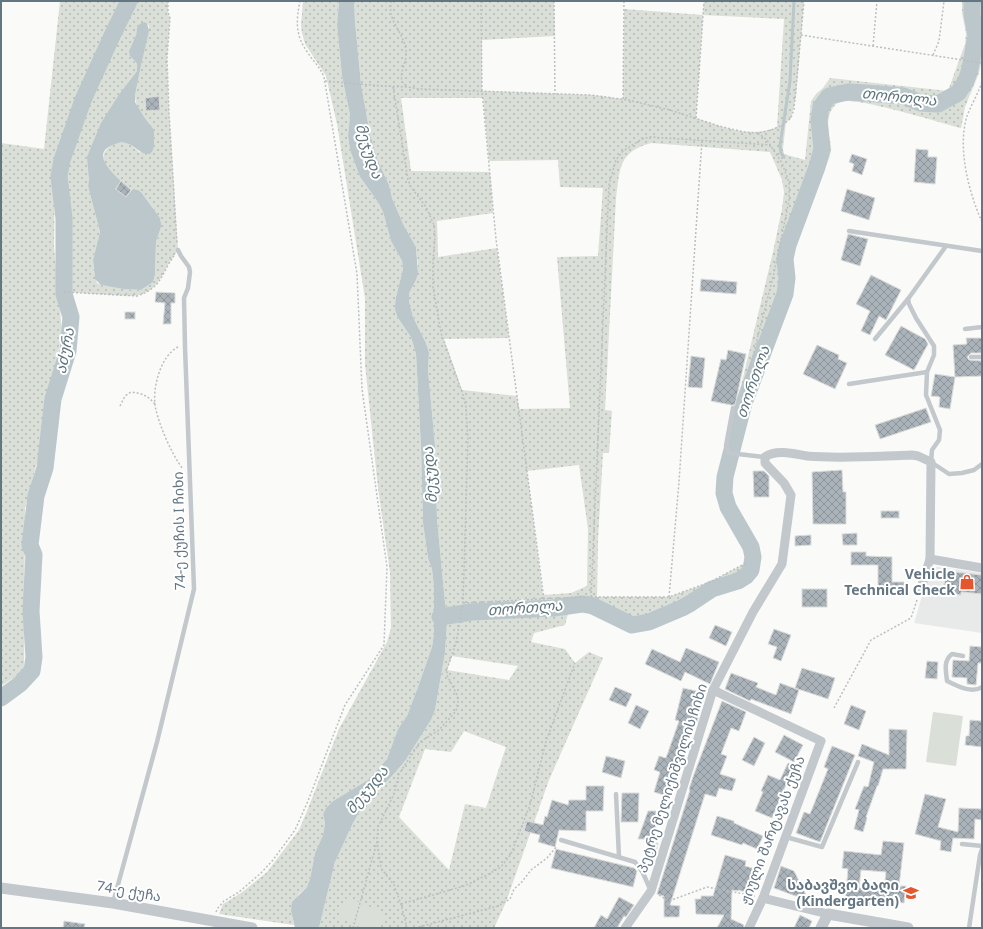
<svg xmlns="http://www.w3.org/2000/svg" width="983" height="929" viewBox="0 0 983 929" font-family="'Noto Sans','Noto Sans Georgian',sans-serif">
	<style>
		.built { fill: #e8e9e9 }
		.grass { fill: url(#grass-dots); fill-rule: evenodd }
		.green { fill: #dadfd7 }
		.water { fill: #bbc7cb }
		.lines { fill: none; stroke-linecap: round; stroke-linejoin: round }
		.stream { stroke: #bbc7cb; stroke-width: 3 }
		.river { stroke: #bbc7cb; stroke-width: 17 }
		.building { fill: url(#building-cross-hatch); stroke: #dcdcda; fill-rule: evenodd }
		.path { stroke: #bbbfc2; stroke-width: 1.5; stroke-dasharray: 2 2; stroke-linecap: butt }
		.service { stroke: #c3c8cc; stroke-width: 4.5 }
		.minor { stroke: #c3c8cc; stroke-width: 9 }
		.tertiary { stroke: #c3c8cc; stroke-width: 11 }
		.labels { text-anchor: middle; stroke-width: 4; stroke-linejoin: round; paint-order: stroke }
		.street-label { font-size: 14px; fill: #657683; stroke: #fff }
		.poi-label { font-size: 14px; font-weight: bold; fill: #657683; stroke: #fff; text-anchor: end }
		.water-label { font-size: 15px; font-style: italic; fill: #60757c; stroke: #fff }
	</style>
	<defs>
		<pattern id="grass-dots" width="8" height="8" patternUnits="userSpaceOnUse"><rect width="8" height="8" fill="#dadfd7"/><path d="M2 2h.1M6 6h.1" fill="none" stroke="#b4b9b4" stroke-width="1.8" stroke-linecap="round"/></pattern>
		<pattern id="building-cross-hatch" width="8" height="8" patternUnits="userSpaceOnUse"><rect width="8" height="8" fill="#aab3b9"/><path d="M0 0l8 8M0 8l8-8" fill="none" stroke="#8e969c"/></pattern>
	</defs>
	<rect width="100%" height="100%" fill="#fafaf8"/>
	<path class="built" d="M931,566L982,573V633L914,623Z"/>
	<g class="grass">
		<path d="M60,1H125L92,80L111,38L129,1H168V12L170,18L167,58L169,112L178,250C176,254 172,258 169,263C159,281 154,295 130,296L64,292V218L59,176L62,160L80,106L60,153L55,170L54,247L62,332L40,451L25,508L24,671L1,686V143L44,149ZM144,22L147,23L149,26L135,95C135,107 143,116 150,125L140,153C136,149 132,145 127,143C115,140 98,150 105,164C109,171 115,176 121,181L115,189L126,197L132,190H138L141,192L160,218L161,223V227L156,242L155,275L153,282L141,290L123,289L101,285L97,283L94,274L93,260L100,232L88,186L89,178L120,93L137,71V64L132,59L129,51L136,35L137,28Z"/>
		<path d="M303,1H339L337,25L342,76L350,115L348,136L350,150L360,177L378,202L383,212L391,241L402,261L403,269L396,297L398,318L411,337L416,354L421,447L423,523L428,558L432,569L434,588V633L432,647L418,687L407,716L398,729L387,759L368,780L333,801L326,808L323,814L325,823L323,835L315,853L310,879L307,887L299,894L291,911L294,925L219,914L223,904L241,893L267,872L299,830L307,811L339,729L387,642L391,628L390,572L378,488L365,364V298L337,124L326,76L305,44L302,33L301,26Z"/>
		<path d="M354,1H554L555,36L482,40V91L591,95L623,99L624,9L703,15L704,1H804L796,97L791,118L786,122L783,149L784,154L805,160L811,101L816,94L823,88L830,78L948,91L965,44L966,33L962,13V1H982V59L979,73L965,107L961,128C941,123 853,95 839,102C834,105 830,111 829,117C826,128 831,139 831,150C830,160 823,172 818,181L812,180L788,245L785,259L787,278L785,294L744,403L725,477L724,493L728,507L751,547L753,557L751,570L746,576L738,581L712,589L691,603L649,622L632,625L619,619L618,621L579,609L569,610L565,625L534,633L531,642L565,649L575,663L589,652L603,658L549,780L506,902L494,928H319L335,862L353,823L364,804L393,775L405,761L431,720L435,710L445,653L447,623L437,519L435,445L428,370L429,353L426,343L413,317L409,301V293L416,280L418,265L416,247L403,224L392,198L389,185L378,161L370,134L361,84L355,22ZM703,15L784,19L777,127C751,139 722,127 696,118ZM401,98H483L489,161L558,160L560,187L603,188L598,256L557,257L570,408L519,409L517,396L462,390L444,339L509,338L497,248L438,257L437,221L493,213L490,172L411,171ZM651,143L770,152L782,180L784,192L782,209L773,252L734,415L719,490L722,504L746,549V563L710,582L669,597H597L598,539L603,453H609L612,411L605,410L616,198C620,169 618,152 651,143ZM579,465L588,529L587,586L571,593L543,595L527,471ZM452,656L518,666L509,680L447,670ZM464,731L506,747L486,808L465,804L449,870L399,817L425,749L451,752Z"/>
	</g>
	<g class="green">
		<path d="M933,712L963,716L956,766L926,762Z"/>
		<path d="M347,897L385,913L379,928H362L338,917Z"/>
	</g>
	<g class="water">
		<path d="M339,1H354L355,22L361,84L370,134L378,161L389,185L392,198L403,224L416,247L418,273L416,280L409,293V301L413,317L426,343L429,353L428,370L435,445L437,519L447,623L445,653L435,710L431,720L405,761L393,775L364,804L353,823L335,862L319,928H295L291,911L292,902L307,887L310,879L315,853L323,835L325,823L323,814L326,808L333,801L368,780L387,759L398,729L407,716L418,687L432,647L434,633V588L432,569L428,558L423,523L421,447L416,354L411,337L398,318L395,309L396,297L403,269L402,261L391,241L383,212L378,202L360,177L350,150L348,136L350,115L342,76L337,25Z"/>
		<path d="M144,22L147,23L149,31L142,61L135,95V102L144,117L154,130V145L153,150L150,154C139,155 135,144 125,143C121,142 117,143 113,145C91,153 111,172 121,181L115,189L126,197L132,190H138L141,192L160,218L161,223V227L156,242L155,275L153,282L141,290L123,289L101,285L95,279L93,260L100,232L88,186L89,178L87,157L101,123L120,93L137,71V64L130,56L129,51L136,35L137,28L140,24Z"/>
	</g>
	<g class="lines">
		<path class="stream" d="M784,157L781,153L780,145L790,81L794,1"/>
		<g class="river">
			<path d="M440,617L471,612L554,608L582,604L593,606L632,625L649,622L682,608L691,603L712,589L738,581L746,576L751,570L753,557L751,547L728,507L724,493L725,477L744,403L785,294L787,278L785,259L788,245L817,167L822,149L819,120L821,107L829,96L848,92L866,93L903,96L921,103L938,104L958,93L966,81L970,69L976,36L972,15V4L973,1"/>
			<path d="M1,698L20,684L32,671L34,657L31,611L34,555L30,545L36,496L45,468L53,399L68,351L71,317L64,294V218L59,176L62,160L83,100L111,38L129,1"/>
		</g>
	</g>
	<g class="building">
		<path d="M159,96L160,110L146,111L145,98Z"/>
		<path d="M916,149L928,150V157H937L935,184L914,182Z"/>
		<path d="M852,154L867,159L862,175L852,171L854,164L849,162Z"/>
		<path d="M121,181L131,190L126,197L116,189Z"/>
		<path d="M847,189L875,198L869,220L841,211Z"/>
		<path d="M848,234L868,239L860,266L841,260Z"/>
		<path d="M871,275L901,290L886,320L879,316L870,335L861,331L870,311L856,304Z"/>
		<path d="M701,279L737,282L736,294L700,291Z"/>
		<path d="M156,292L175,293V303H171V324H163L165,303L155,302Z"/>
		<rect x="125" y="312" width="10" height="7"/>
		<path d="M901,326L925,339L928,344L914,370L885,355Z"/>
		<path d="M966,338H982V353H971L967,357L969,360L982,361V376L955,377L953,345L967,344Z"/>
		<path d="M817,345L839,355L838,359L847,363L835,389L803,374Z"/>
		<path d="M728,350L746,354L735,405H731L711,401L721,359L726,360Z"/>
		<path d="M691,356L705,358L702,388L688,387Z"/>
		<path d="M935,374L955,377L950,409L939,407L940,397L931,396Z"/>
		<path d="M926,408L931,422L880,439L875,425Z"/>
		<path d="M842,470L843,492H846V524H813L812,472Z"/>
		<path d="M753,471H764L769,476V497H754Z"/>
		<rect x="881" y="511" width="18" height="7"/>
		<path d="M857,533V545H843L842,534Z"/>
		<path d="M811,535V545L795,546V536Z"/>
		<path d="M851,552H866V556L892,557V582H904V590H878V565H851Z"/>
		<path d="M946,571L982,575V594L961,592V595L943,593Z"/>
		<rect x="802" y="589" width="25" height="18"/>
		<path d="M715,625L732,632L726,646L709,638Z"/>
		<path d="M774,629L791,635L781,661L773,658L777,647L768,644Z"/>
		<path d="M970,646L982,647V663H978L976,685L967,684V678L952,677L953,660L969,661Z"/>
		<path d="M686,648L719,662L710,684L685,672L681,681L645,664L652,649L680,662Z"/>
		<path d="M927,661L938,662L937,679L925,678Z"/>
		<path d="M802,668L835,678L828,699L795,688Z"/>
		<path d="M731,673L758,683L756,687L776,695L780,683L799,690L791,714L751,699L750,701L725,689Z"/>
		<path d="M615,687L632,694L626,707L609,700Z"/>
		<path d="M683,688L705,693L696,725H694L670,797L654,792L660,772L654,770L659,756L666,758L679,721L675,720Z"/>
		<path d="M722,701L746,712L739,731L731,728L721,754L727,756L720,774L736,779L732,791L719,788L716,797L705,794L670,905L680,906L679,917H664V896L657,894L690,790L689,789L694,774Z"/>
		<path d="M636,705L649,711L640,729L628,723Z"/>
		<path d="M851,705L866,711L859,730L844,724Z"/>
		<path d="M970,720L982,721V747L965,745L966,736H969Z"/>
		<path d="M889,729L907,730L906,769H883L878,786H877L866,817L867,818L863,832L854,829L859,810L855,809L864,786L868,787L874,762L858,756L862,744L889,755Z"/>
		<path d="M784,735L803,745L794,762L775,752Z"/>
		<path d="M754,737L765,743L754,766L742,760Z"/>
		<path d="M832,746L855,755L820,842L796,833L804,812L810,814L828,769L824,767Z"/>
		<path d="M606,756L625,761L621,778L602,772Z"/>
		<path d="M788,763L801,769L795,782L788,780L772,818L755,811L763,792L761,791L768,775L780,780Z"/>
		<path d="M586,786H604L603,811H586V831L559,830L555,847L538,842L540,835L524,831L527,821L543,825L545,816L547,817L552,800L568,805L569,800H586Z"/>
		<path d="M622,793H639L638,822H621Z"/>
		<path d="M925,794L946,799L938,827L958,832L959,808L982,809V820L975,819L974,839L953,838L951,852L940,850L941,841L915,834Z"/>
		<path d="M648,811H656L655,843H658L653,864L644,862L649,839H638Z"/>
		<path d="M717,816L734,821V823L763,836L757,849L743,843L742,845L711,835Z"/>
		<path d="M883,841L904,843L899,886H906L904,903L884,901V907L845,903L848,869L842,868L844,851L881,855ZM861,870L886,872L884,890L859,887Z"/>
		<path d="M556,849L634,868L637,871L633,887L551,868Z"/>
		<path d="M725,855L746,861L745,866L759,870L753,894L738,890V891L732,890L731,919L744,925L743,928H717L724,915L696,914L695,899H701V896H713Z"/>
		<path d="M781,866L794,871L809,901L774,888Z"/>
		<path d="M619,897L634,905L626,917L624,916L617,928H594L601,915L607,919Z"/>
		<path d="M800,915L812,921L809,928H794Z"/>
		<path d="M64,921L85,924L84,928H63Z"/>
	</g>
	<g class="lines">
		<g class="path">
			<path d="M168,1V12L170,18L167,58L169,112L177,244"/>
			<path d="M391,1C391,5 390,10 391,14C394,27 407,39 406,55C406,65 395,80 407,86"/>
			<path d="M481,1L482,91L496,239L544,599"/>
			<path d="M554,1L555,94"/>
			<path d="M801,35L982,63"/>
			<path d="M873,46L877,1"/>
			<path d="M933,55L939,41L944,1"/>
			<path d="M325,81L382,86L408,87L419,89L591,95L628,100L670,110L719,126L744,132L758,133L771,130L783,125L791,118L794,109L804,1"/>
			<path d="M982,82C978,94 971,105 967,116C957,148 969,193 982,222"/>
			<path d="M393,87L408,180L411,187L426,207L434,225L435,237L433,261V287L441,333L463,395L466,407L468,440L463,603L456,643L447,669V675L457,695L458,702L456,711L439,730L420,742L399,774L394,794L378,827L377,840L381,868L394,885L401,904L407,928"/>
			<path d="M623,99L624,1"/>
			<path d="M696,118L704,1"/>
			<path d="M64,292L137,296C163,287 160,275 174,256"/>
			<path d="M178,347C160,356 151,391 156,410C160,427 172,455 183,469"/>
			<path d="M120,406L125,396L131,392C142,393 148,396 155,404"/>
			<path d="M740,407L774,273L789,201V182L782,163L767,140L758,133"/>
			<path d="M591,597L609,184L616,160L623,151L642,139L650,137L771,145"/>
			<path d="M669,597L679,482L702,140"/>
			<path d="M463,603L580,597H669L710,582L746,563"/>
			<path d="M834,708L871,640L911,618L917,600"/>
			<path d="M659,895L669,901L707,887L755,896"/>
			<path d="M401,904L464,886L485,876L501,867L511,854L530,805L546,741L575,663"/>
			<path d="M216,912L218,908L224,901L239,892L261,873L273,860L295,830L308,801L345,705L384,645L387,567L362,389L357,274L324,77C320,67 313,61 308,53C295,35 296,21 300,1"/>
			<path d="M353,928L377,842"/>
			<path d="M415,928L498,906L510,899L514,889L521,883L531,870L547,858L557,846"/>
		</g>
		<g class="service">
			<path d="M849,231L982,251"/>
			<path d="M946,246L908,299L909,304L916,318L934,346V355L927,372L926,395L940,430L939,440L932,450L931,462L949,474L962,473L974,470L982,464"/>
			<path d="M965,329L982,327"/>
			<path d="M875,339L908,299"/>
			<path d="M971,357H982"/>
			<path d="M849,384L927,372"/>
			<path d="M733,408L726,446L729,453L765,457"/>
			<path d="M963,656L952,654C943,661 946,671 947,681C957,686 972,694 982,687"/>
			<path d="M616,794L619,857"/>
			<path d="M786,837L822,847L858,762"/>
			<path d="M561,840L635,862L643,873L650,889"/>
			<path d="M962,844L982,846"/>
			<path d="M113,903L157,742L194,589L185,347L184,298L188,288L190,272L189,267L181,256L178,250"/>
			<path d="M969,928L980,855L982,849"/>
		</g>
		<g class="minor">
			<path d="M930,559L982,568"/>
			<path d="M713,690L821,741L763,898L749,928"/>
			<path d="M763,898L828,914"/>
			<path d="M625,928L651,891L713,690L753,612L782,564L791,495L784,483L765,463V457C776,449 795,454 807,456C842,459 878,456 912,455L918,456L931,462L930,559L920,591"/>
		</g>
		<g class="tertiary">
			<path d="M1,888L113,903L252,928"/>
			<path d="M821,928L828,914L908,928"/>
		</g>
	</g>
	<defs>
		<g id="shop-bare" transform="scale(1.2)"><path d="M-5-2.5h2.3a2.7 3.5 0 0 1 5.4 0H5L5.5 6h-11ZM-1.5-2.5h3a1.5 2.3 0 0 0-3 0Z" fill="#e4572e" stroke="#fff" stroke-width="2.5" paint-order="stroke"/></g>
		<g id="school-bare" transform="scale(1.2)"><path d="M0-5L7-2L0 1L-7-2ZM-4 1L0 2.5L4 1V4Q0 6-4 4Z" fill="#e4572e" stroke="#fff" stroke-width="2.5" paint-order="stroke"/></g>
	</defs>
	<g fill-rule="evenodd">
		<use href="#shop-bare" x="967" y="582"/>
		<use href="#school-bare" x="911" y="893"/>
	</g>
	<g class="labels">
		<g class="street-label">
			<text transform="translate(179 531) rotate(-91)" y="5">74-ე ქუჩის I ჩიხი</text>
			<text transform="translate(672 778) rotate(-72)" y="5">პეტრე მელიქიშვილის ჩიხი</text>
			<text transform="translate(772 830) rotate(-69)" y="5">ჟიული შარტავას ქუჩა</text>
			<text transform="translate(129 891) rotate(10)" y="5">74-ე ქუჩა</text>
		</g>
		<g class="poi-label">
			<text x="955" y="579">Vehicle<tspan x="955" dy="16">Technical Check</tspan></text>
			<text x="899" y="890">საბავშვო ბაღი<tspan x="899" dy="16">(Kindergarten)</tspan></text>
		</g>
		<g class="water-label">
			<text transform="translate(899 97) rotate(6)" y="5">თორთლა</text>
			<text transform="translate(369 151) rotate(72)" y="5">მეჯუდა</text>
			<text transform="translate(65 351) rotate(-79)" y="5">აძურა</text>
			<text transform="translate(753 382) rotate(-71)" y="5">თორთლა</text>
			<text transform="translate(430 475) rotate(-94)" y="5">მეჯუდა</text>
			<text transform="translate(525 608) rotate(-4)" y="5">თორთლა</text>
			<text transform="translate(367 790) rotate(-50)" y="5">მეჯუდა</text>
		</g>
	</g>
	<rect width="983" height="929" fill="none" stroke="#657683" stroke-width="4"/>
</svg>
